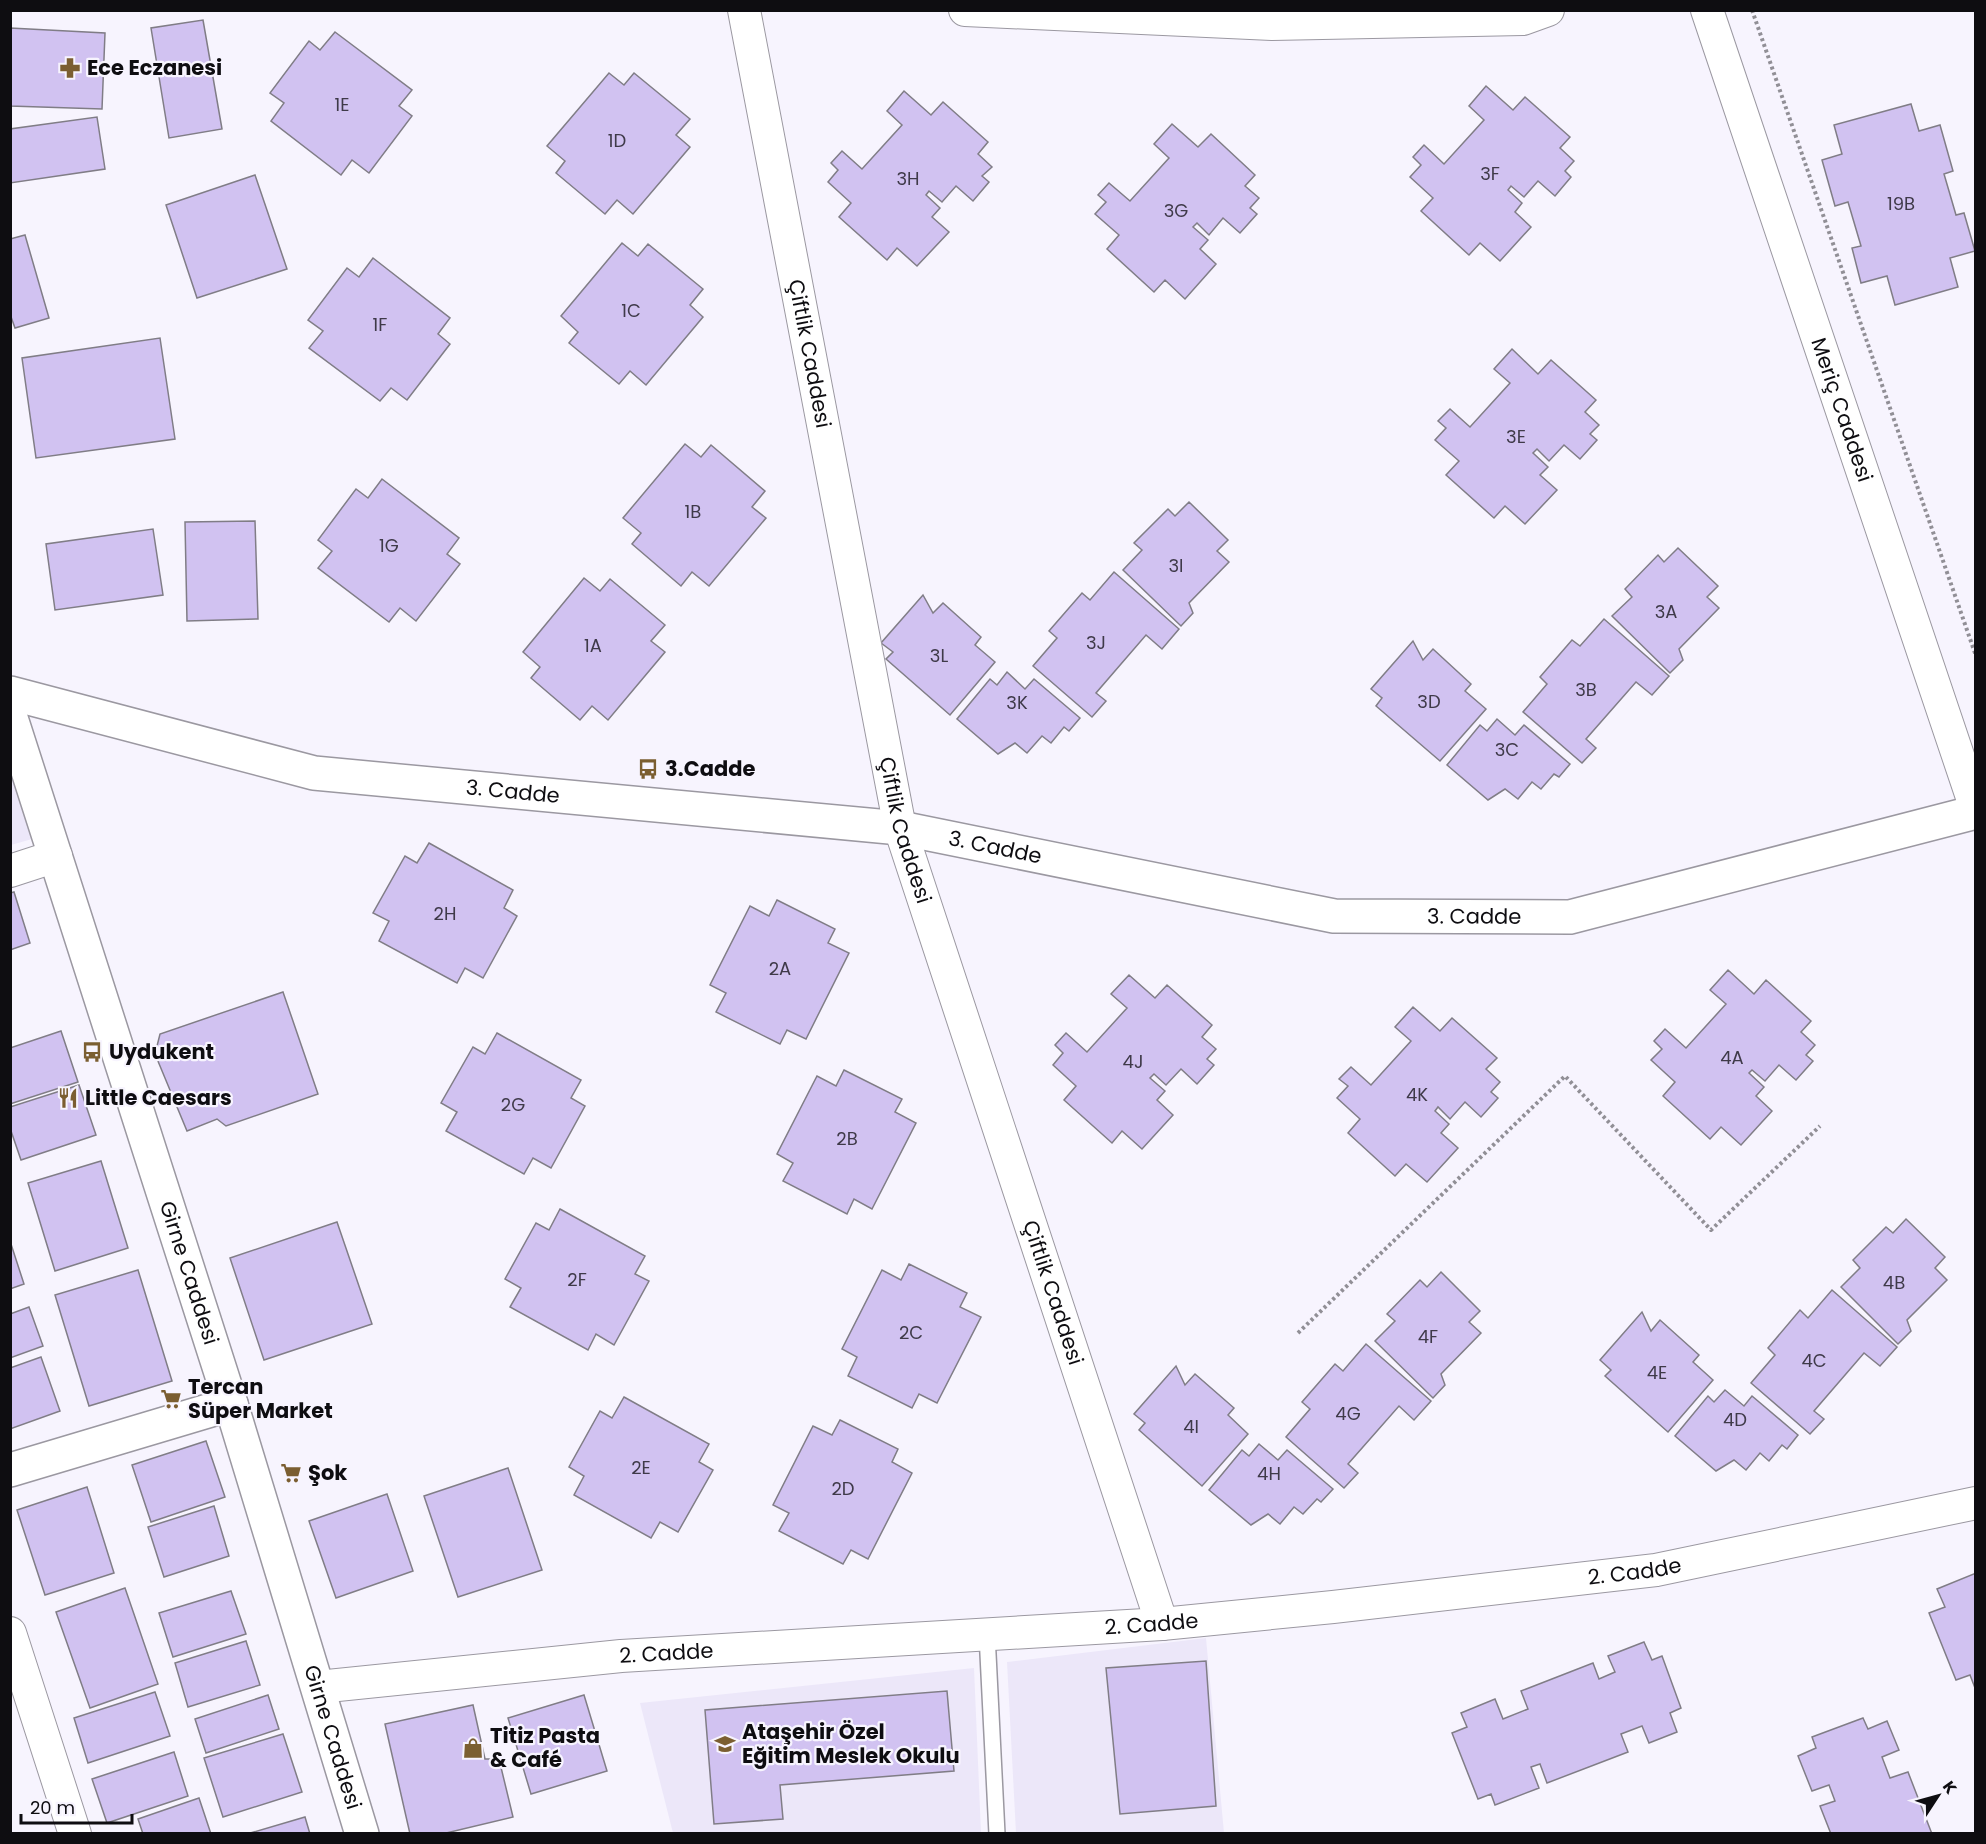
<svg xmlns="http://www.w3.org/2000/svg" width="1986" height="1844" viewBox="0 0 1986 1844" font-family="Poppins,sans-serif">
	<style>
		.built { fill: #ece7f9 }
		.building { fill: #d1c2f1; stroke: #807d86; stroke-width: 1.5 }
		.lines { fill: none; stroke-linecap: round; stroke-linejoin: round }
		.lane-casing { stroke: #9b98a1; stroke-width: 18 }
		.street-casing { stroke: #9b98a1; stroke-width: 34 }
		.secondary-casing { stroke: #9b98a1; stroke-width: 36 }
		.path { stroke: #918f96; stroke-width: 4; stroke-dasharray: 3 3; stroke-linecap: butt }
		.lane { stroke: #fff; stroke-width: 15 }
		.street { stroke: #fff; stroke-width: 32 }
		.secondary { stroke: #fff; stroke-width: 33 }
		.labels { text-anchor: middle; stroke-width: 4.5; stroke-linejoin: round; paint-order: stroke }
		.number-label { font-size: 18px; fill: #3f3a49 }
		.poi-label { font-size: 21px; font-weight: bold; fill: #0e0d11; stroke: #f7f4fe; text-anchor: start }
		.street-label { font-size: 21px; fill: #0e0d11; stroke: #f7f4fe }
	</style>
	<rect width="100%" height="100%" fill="#f7f4fe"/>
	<g class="built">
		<path d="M11,773L32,839L11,845H10Z"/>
		<path d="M1206,1638L1224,1833H1016L1007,1662Z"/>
		<path d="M974,1668L981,1833H673L640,1703Z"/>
	</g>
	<g class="building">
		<path d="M203,20L222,129L169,138L151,28Z"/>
		<path d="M10,28L105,33L102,109L10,106Z"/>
		<path d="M335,32L412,90L399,106L412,116L369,173L352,160L341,175L271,121L284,103L270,93L309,41L320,50Z"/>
		<path d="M609,73L624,85L634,73L690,119L676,135L690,147L633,214L617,200L605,214L556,173L565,161L547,146Z"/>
		<path d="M1486,86L1513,110L1525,97L1570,137L1560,148L1574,161L1565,171L1571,177L1555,196L1538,181L1524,197L1511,186L1508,190L1522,203L1515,212L1531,227L1500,261L1480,243L1469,255L1421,211L1433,198L1410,177L1421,165L1413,157L1424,145L1444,164L1484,120L1469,106Z"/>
		<path d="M904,91L931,115L943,102L988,142L978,154L992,167L982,176L989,182L973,201L956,186L942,202L929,191L926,195L940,208L932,217L949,232L917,266L897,248L887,260L839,217L851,203L828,182L838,170L831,163L842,151L862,169L902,125L887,111Z"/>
		<path d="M1911,104L1919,131L1940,125L1953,171L1944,174L1956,215L1964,213L1975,251L1950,258L1958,287L1895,305L1887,276L1861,283L1852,248L1861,246L1848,202L1835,206L1822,160L1842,154L1834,125Z"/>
		<path d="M97,117L105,169L10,183V129Z"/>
		<path d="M1172,124L1198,147L1211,134L1255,175L1245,186L1259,198L1250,208L1257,214L1240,233L1223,218L1209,235L1197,223L1193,227L1208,240L1200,249L1216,264L1185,299L1165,280L1154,292L1107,249L1119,235L1095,214L1106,202L1098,195L1109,183L1130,201L1169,158L1154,144Z"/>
		<path d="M255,175L287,269L197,298L166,205Z"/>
		<path d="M25,235L49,318L15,328L10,314V239Z"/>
		<path d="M622,243L638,256L648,244L703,289L690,305L703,317L646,385L630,371L619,384L569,343L578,332L561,316Z"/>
		<path d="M373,258L450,318L438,334L450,344L407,400L391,388L380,401L309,348L323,331L308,320L347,268L359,277Z"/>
		<path d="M160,338L175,439L36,458L22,358Z"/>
		<path d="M1512,349L1538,374L1551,360L1596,400L1585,412L1599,425L1590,434L1597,440L1580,459L1564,445L1549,461L1537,449L1533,453L1548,467L1540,475L1557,490L1525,524L1505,506L1494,518L1446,475L1459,461L1435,440L1446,428L1438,421L1450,409L1470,427L1510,383L1494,369Z"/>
		<path d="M685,444L701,457L711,445L765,491L752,507L766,518L709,586L692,572L681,586L632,544L641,533L623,518Z"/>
		<path d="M382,479L459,538L447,554L460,564L416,621L400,608L389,622L318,568L332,551L318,540L356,489L368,498Z"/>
		<path d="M1189,502L1228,540L1217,551L1229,562L1189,603L1193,613L1181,626L1123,570L1142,550L1134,543L1168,509L1175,516Z"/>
		<path d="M255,521L258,619L187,621L185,522Z"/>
		<path d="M153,529L163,595L55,610L46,544Z"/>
		<path d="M1678,548L1718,586L1707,597L1719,608L1679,649L1683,660L1670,673L1612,616L1632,597L1625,589L1658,555L1664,562Z"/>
		<path d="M1114,572L1179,629L1162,649L1146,635L1096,693L1106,701L1092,717L1033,666L1057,638L1049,631L1082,593L1090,600Z"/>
		<path d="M584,578L600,591L610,579L665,625L651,641L665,652L608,720L592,706L580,720L531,678L540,667L523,652Z"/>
		<path d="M923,595L933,613L943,603L981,637L975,645L995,662L950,715L886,659L893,652L881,643Z"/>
		<path d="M1604,619L1669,676L1652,695L1636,682L1586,739L1596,748L1582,763L1523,712L1547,684L1540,677L1572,640L1580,646Z"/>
		<path d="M1413,641L1423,660L1433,649L1471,684L1465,691L1486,709L1440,761L1376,706L1382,698L1371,689Z"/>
		<path d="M1007,672L1025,689L1034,679L1080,718L1069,731L1064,727L1051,743L1042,736L1027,753L1015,743L998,754L957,719L990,679L997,685Z"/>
		<path d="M1497,719L1515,735L1524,725L1570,764L1559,777L1554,774L1541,789L1532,782L1518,799L1505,789L1488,800L1447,765L1480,725L1487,731Z"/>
		<path d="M429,843L513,890L504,908L517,916L483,978L465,968L457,983L379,941L389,921L373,913L405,856L417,863Z"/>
		<path d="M14,892L30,943L10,950V893Z"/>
		<path d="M777,900L835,929L828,943L849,953L806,1039L787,1030L780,1044L716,1012L726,993L710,985L750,906L769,916Z"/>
		<path d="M1728,970L1754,994L1766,980L1811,1021L1801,1032L1815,1045L1806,1055L1813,1061L1796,1080L1779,1065L1765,1081L1752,1070L1749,1073L1764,1087L1756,1096L1772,1111L1741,1145L1721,1127L1710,1139L1663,1096L1675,1082L1651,1060L1662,1049L1654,1041L1665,1029L1686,1048L1726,1004L1710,990Z"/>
		<path d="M1129,975L1155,998L1167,985L1212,1025L1202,1037L1216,1049L1207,1059L1214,1065L1197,1084L1181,1069L1166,1085L1154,1074L1150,1078L1165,1091L1157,1100L1173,1115L1142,1149L1122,1131L1112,1143L1064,1100L1076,1086L1053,1065L1063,1053L1055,1045L1066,1033L1087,1052L1127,1008L1111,994Z"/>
		<path d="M283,992L318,1094L226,1126L217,1119L187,1131L155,1054L160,1034Z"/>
		<path d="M1413,1007L1440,1031L1452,1018L1497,1058L1486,1069L1500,1082L1491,1092L1498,1098L1481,1117L1465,1102L1450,1119L1438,1107L1435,1111L1449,1124L1441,1133L1458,1148L1427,1182L1406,1164L1395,1176L1348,1133L1360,1119L1337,1098L1348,1086L1339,1079L1351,1067L1371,1085L1411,1041L1395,1027Z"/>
		<path d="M61,1031L78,1082L10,1104V1048Z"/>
		<path d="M497,1033L581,1080L571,1098L585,1106L551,1168L533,1158L524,1174L446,1131L457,1112L441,1103L473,1047L485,1054Z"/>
		<path d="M844,1070L902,1099L895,1112L916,1123L872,1209L854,1199L847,1214L783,1181L793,1163L777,1154L817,1076L836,1086Z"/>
		<path d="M79,1085L96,1135L21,1160L10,1128V1107Z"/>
		<path d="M101,1161L128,1248L55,1271L28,1183Z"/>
		<path d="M560,1209L645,1256L635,1274L649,1281L614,1345L596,1334L588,1350L510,1307L521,1288L505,1279L536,1223L549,1230Z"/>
		<path d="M1906,1219L1945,1257L1935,1268L1947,1280L1907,1320L1911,1331L1898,1344L1841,1287L1860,1268L1853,1260L1886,1227L1893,1233Z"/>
		<path d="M337,1222L372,1324L264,1360L230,1258Z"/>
		<path d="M10,1241L24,1284L10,1289Z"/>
		<path d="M909,1264L967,1293L960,1307L981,1317L937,1403L919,1394L912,1408L848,1376L857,1357L842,1349L882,1270L901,1280Z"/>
		<path d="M138,1270L172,1381L89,1406L55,1295Z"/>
		<path d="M1441,1272L1480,1311L1469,1322L1481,1333L1441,1374L1445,1385L1433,1398L1375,1341L1395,1321L1387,1314L1420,1280L1427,1287Z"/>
		<path d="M1832,1290L1897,1347L1880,1366L1864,1353L1814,1411L1824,1419L1810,1434L1751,1383L1775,1355L1768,1348L1800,1310L1808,1318Z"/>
		<path d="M29,1307L43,1346L10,1358V1314Z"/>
		<path d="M1642,1312L1651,1331L1660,1320L1699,1355L1693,1362L1713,1380L1668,1432L1605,1376L1611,1370L1600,1360Z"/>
		<path d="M1366,1344L1431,1401L1414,1420L1399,1406L1348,1464L1358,1473L1344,1488L1286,1437L1310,1409L1302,1402L1335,1364L1343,1371Z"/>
		<path d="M41,1357L60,1411L10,1429V1368Z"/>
		<path d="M1176,1366L1185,1385L1195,1374L1234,1408L1228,1415L1248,1434L1202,1486L1139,1430L1145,1423L1134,1414Z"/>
		<path d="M1725,1390L1744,1406L1752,1396L1798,1435L1787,1449L1782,1445L1769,1461L1760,1453L1746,1470L1734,1460L1716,1471L1675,1436L1708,1396L1714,1402Z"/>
		<path d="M624,1397L709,1444L699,1462L713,1470L678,1532L660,1522L651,1538L574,1495L584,1476L569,1467L600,1411L612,1418Z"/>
		<path d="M840,1420L898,1449L892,1462L912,1473L868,1559L851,1550L843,1564L779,1531L789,1513L773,1505L813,1426L832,1435Z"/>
		<path d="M206,1441L225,1497L151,1522L132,1465Z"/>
		<path d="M1259,1444L1278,1460L1287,1450L1333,1489L1321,1502L1317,1499L1303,1514L1294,1507L1280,1524L1268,1514L1251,1525L1209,1490L1242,1450L1249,1456Z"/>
		<path d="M508,1468L542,1570L458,1597L424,1496Z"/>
		<path d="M87,1487L114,1573L45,1595L17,1510Z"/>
		<path d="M387,1494L413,1571L336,1598L309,1521Z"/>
		<path d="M214,1506L229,1556L164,1577L148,1527Z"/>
		<path d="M1976,1573V1688H1975L1970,1675L1956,1680L1929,1613L1945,1607L1937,1589Z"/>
		<path d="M125,1588L158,1684L90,1708L56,1612Z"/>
		<path d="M231,1591L246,1634L173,1657L159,1613Z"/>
		<path d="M246,1641L260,1685L188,1707L175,1663Z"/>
		<path d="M1644,1642L1652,1660L1662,1656L1681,1708L1670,1713L1677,1732L1649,1743L1642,1726L1621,1734L1628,1752L1547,1783L1540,1764L1531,1767L1539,1788L1495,1805L1491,1794L1478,1799L1452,1733L1467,1727L1461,1713L1495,1699L1503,1719L1528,1709L1521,1691L1593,1663L1599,1679L1615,1672L1608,1656Z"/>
		<path d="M1206,1661L1216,1806L1120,1814L1106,1668Z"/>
		<path d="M947,1691L954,1771L780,1785L783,1819L714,1824L705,1710Z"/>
		<path d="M155,1692L170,1736L88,1763L74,1718Z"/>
		<path d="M268,1695L279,1729L206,1753L195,1719Z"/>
		<path d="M584,1695L607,1771L531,1794L508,1718Z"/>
		<path d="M473,1705L485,1759H499L513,1817L442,1834H410L385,1724Z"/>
		<path d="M1863,1718L1868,1729L1887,1721L1899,1750L1882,1757L1890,1778L1908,1772L1932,1834H1831L1820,1806L1835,1801L1829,1785L1812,1791L1798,1756L1816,1748L1812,1737Z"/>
		<path d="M283,1734L302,1792L223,1817L204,1758Z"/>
		<path d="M174,1752L188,1796L107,1823L92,1779Z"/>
		<path d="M199,1798L211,1834H143L138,1819Z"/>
		<path d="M305,1817L310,1834H247Z"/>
	</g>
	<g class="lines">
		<g class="lane-casing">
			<path id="lane" d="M987,1634L997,1834"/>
		</g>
		<g class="street-casing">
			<g id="street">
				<path id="s1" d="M744,10L900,828L1162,1624"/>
				<path d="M965,10L1272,24L1523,19L1548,10"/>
				<path id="s2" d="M1707,10L1976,809"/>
				<path d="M10,871L56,856"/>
				<path d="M10,1633L75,1834"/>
				<path id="s3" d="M318,1687L621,1656L1162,1624L1333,1607L1656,1570L1976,1503"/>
			</g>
		</g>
		<g class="secondary-casing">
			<g id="secondary">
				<path id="s4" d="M10,693L314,773L900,828L1334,916L1570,917L1976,812"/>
				<path id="s5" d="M10,715L231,1404L362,1834"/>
				<path d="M10,1470L231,1404"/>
			</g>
		</g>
		<g class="path">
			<path d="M1752,10L1976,656"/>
			<path d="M1298,1333L1565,1076L1711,1230L1820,1126"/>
		</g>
		<use href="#lane" class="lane"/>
		<use href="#street" class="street"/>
		<use href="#secondary" class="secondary"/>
	</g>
	<defs>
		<g id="pharmacy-bare" transform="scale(1.62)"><path d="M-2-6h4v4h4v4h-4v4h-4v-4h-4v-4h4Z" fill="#7b5e31" stroke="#f7f4fe" stroke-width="2.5" paint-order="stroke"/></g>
		<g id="bus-bare" transform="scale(1.62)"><path d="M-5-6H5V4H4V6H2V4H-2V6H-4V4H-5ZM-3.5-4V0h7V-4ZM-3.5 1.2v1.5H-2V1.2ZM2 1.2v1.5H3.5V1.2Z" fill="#7b5e31" stroke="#f7f4fe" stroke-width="2.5" paint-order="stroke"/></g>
		<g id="restaurant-bare" transform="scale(1.62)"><path d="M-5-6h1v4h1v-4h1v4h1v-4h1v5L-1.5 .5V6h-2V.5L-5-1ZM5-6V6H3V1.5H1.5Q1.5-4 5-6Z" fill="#7b5e31" stroke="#f7f4fe" stroke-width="2.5" paint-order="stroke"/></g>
		<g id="supermarket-bare" transform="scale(1.62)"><path d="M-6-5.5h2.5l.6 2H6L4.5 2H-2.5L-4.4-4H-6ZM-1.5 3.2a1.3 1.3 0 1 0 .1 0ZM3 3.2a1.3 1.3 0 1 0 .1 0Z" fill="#7b5e31" stroke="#f7f4fe" stroke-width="2.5" paint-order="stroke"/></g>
		<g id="school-bare" transform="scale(1.62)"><path d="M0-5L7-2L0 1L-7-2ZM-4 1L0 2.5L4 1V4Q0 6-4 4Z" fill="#7b5e31" stroke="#f7f4fe" stroke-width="2.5" paint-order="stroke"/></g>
		<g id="shop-bare" transform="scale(1.62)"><path d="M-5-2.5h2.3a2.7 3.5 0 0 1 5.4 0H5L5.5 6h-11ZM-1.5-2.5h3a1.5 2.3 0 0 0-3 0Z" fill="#7b5e31" stroke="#f7f4fe" stroke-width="2.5" paint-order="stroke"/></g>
	</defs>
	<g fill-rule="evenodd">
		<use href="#pharmacy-bare" x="70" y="68"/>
		<use href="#bus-bare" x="648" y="769"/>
		<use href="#bus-bare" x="92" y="1052"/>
		<use href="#restaurant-bare" x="68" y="1098"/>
		<use href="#supermarket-bare" x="171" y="1399"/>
		<use href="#supermarket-bare" x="291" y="1473"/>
		<use href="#school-bare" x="725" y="1744"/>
		<use href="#shop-bare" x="473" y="1748"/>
	</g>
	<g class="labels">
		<g class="number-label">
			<text x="342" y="111">1E</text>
			<text x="617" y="147">1D</text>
			<text x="1490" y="180">3F</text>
			<text x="908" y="185">3H</text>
			<text x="1901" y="210">19B</text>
			<text x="1176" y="217">3G</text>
			<text x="631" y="317">1C</text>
			<text x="380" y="331">1F</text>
			<text x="1516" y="443">3E</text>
			<text x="693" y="518">1B</text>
			<text x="389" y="552">1G</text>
			<text x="1176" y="572">3I</text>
			<text x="1666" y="618">3A</text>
			<text x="1096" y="649">3J</text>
			<text x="593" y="652">1A</text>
			<text x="939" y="662">3L</text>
			<text x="1586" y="696">3B</text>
			<text x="1429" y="708">3D</text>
			<text x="1017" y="709">3K</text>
			<text x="1507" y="756">3C</text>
			<text x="445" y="920">2H</text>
			<text x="780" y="975">2A</text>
			<text x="1732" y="1064">4A</text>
			<text x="1133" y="1068">4J</text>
			<text x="1417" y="1101">4K</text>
			<text x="513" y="1111">2G</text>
			<text x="847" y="1145">2B</text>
			<text x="577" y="1286">2F</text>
			<text x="1894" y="1289">4B</text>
			<text x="911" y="1339">2C</text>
			<text x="1428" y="1343">4F</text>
			<text x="1814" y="1367">4C</text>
			<text x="1657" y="1379">4E</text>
			<text x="1348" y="1420">4G</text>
			<text x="1735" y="1426">4D</text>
			<text x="1191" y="1433">4I</text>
			<text x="641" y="1474">2E</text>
			<text x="1269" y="1480">4H</text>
			<text x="843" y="1495">2D</text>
		</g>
		<g class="poi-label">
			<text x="87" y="75">Ece Eczanesi</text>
			<text x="665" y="776">3.Cadde</text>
			<text x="109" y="1059">Uydukent</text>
			<text x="85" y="1105">Little Caesars</text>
			<text x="188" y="1394">Tercan<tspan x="188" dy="24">Süper Market</tspan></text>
			<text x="308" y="1480">Şok</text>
			<text x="742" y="1739">Ataşehir Özel<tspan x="742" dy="24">Eğitim Meslek Okulu</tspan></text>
			<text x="490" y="1743">Titiz Pasta<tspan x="490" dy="24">&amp; Café</tspan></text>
		</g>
		<g class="street-label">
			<text dy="7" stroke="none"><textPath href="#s1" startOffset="350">Çiftlik Caddesi</textPath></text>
			<text dy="7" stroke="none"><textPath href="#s2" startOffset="422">Meriç Caddesi</textPath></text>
			<text dy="7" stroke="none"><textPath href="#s4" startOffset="514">3. Cadde</textPath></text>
			<text dy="7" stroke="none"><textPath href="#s1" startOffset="836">Çiftlik Caddesi</textPath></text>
			<text dy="7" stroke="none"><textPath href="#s4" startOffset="1000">3. Cadde</textPath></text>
			<text dy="7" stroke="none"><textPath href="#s4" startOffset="1486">3. Cadde</textPath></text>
			<text dy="7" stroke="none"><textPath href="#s5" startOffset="586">Girne Caddesi</textPath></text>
			<text dy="7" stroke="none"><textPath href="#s1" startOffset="1322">Çiftlik Caddesi</textPath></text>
			<text dy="7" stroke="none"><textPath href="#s3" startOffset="1322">2. Cadde</textPath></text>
			<text dy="7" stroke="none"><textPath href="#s3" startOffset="836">2. Cadde</textPath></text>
			<text dy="7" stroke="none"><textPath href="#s3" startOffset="350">2. Cadde</textPath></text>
			<text dy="7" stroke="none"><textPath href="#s5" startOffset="1072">Girne Caddesi</textPath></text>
		</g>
	</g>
	<rect width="1986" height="1844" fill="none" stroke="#0e0d11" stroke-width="24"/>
	<g transform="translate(1938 1796) rotate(54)" stroke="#f7f4fe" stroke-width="4.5" paint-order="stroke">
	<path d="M0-4.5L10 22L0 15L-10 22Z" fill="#0e0d11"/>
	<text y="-9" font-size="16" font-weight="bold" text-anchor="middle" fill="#0e0d11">K</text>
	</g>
	<path d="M21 1814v9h111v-9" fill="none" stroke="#0e0d11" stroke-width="3"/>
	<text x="30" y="1814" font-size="18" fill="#0e0d11" stroke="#f7f4fe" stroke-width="4.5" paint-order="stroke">20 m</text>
</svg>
